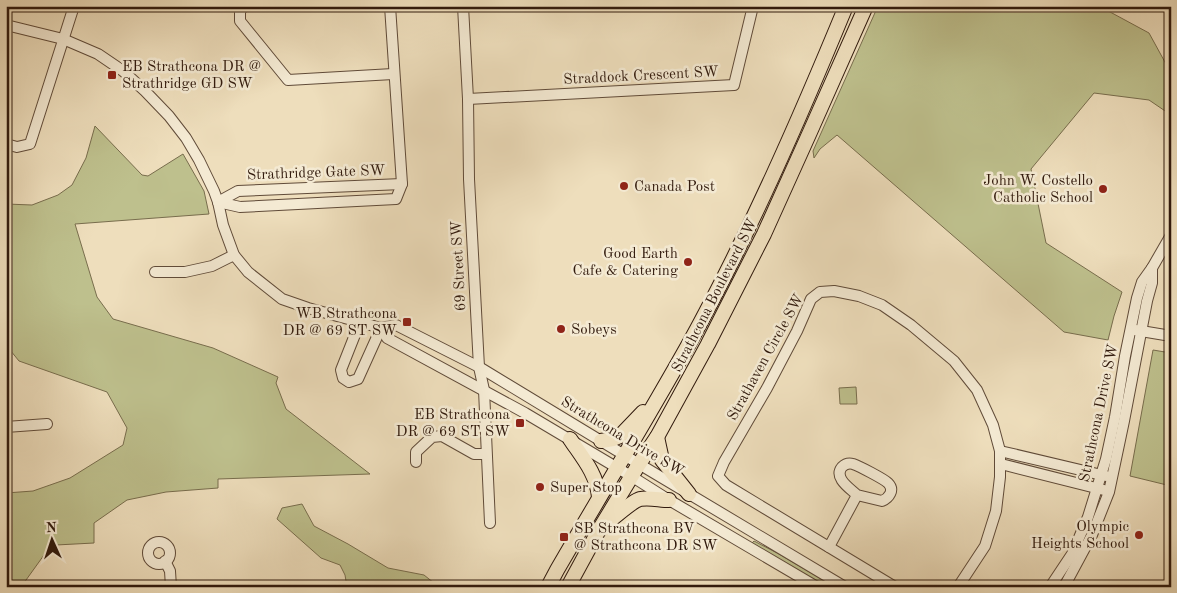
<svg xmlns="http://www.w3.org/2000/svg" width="1177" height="593" viewBox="0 0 1177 593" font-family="'Old Standard TT',serif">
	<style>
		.green { fill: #bec08d; stroke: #786d4d }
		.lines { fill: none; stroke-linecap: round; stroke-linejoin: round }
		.minor-casing { stroke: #604b39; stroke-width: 12 }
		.major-casing { stroke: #311a0d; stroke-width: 16 }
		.minor { stroke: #f4ead3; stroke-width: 10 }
		.major { stroke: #eedebc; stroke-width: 14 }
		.poi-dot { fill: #8f2418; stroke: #f4ead3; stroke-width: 2 }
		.labels { text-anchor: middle; stroke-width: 5; stroke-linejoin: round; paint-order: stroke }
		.poi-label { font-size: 15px; fill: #311a0d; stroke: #f4ead3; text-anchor: start }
		.street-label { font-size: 15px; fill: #311a0d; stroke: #f4ead3 }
	</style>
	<rect width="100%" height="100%" fill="#eedebc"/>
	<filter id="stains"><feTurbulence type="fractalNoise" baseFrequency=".004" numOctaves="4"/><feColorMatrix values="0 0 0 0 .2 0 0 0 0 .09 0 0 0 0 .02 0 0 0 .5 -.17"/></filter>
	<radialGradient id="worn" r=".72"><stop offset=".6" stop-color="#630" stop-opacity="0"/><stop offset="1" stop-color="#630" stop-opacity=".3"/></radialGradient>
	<g class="green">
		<path d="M878,6H1099L1149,33L1166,64L1171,66V115L1149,100L1094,93L1031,169L1046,243L1122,292L1114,316L1108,340L1064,332L837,135L820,149L814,158L813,151Z"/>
		<path d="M95,126L142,175L148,176L183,154L204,191L209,214L75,224L97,297L113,319L213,348L278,377L276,383L286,409L370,474L218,479V488L166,492L127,500L94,523V543L56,545L44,555L21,587H6V493L33,491L70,478L123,445L127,428L107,392L19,361L6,345V204L32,205L58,195L72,185L86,158Z"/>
		<path d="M1153,350L1171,353V486L1130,476Z"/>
		<path d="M856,387L857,404H840L839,388Z"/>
		<path d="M302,504L314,526L348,544L388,568L424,575L439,587H347L345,575L340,565L321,558L277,519L282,508Z"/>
		<path d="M754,541L779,554L835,587H824L751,544Z"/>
	</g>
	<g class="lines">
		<g class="minor-casing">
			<g id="minor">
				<path d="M245,6L240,10V21L288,80L393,74"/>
				<path d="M463,6L468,99L469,179L479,367L484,390L490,523"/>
				<path d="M6,25L63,39L98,54L123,71L145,91L169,116L186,138L199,160L214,191L218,202L223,225L234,255L248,272L282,299L308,308L381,328L396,325L479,367L639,464L845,587"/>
				<path d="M468,99L734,85L753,6"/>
				<path d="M6,144L17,147L30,144L74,6"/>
				<path d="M218,202L240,207L396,199L402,184L390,6"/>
				<path d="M218,202L238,191L402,184"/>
				<path d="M155,272H185L212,266L234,255"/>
				<path d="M360,322L341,370L343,378L349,382L358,379L381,328"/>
				<path d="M381,328L387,338L525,413L631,476L669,500L817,587"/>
				<path d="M1135,330L1171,336"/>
				<path d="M6,427L47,424"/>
				<path d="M1000,451L1106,476"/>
				<path d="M416,462V452L432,437L442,436L474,454H486"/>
				<path d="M1001,464L1104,490"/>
				<circle cx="159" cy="553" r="11"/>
				<path d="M829,547L857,495L882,501C889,498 895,490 888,483C884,479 859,466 853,464C849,463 845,464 842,467C833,478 851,489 857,495"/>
				<path d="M165,561L170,571L171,587"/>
				<path d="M895,587L726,485L718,476L724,462L767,388L797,331L811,299L820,292L834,291L859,296L882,305L911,325L954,361L977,390L993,425L1000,451V477L996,511L985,546L958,587"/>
				<path d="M1050,587L1072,554L1088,517L1106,459L1115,417L1125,356L1137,298L1142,282L1152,268L1171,235"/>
				<path d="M1064,587L1092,535L1109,492L1124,421L1147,301L1152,283V268"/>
			</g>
		</g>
		<g class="major-casing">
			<g id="major">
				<path d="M657,437L662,460L689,494"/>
				<path d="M570,439C582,457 597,474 599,497"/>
				<path d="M601,441L613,439L620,436L643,412"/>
				<path d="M607,523C615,517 632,501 640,499C649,497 660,500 669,500"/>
				<path d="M548,587L557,570C601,494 647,419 690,342C749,234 799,120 846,6"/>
				<path d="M568,587L599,530L639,464L657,437L708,344L764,234L810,132L866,6"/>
			</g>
		</g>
		<use href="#minor" class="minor"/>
		<use href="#major" class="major"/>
	</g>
	<g class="poi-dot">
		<rect x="107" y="70" width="10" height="10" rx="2.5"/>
		<circle cx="624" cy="186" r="5"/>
		<circle cx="1103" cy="189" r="5"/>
		<circle cx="688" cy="262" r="5"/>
		<rect x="402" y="317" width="10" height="10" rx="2.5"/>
		<circle cx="561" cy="329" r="5"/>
		<rect x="515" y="418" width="10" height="10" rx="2.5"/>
		<circle cx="540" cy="487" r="5"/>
		<circle cx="1139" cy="535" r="5"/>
		<rect x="559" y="532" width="10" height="10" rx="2.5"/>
	</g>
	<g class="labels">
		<g class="poi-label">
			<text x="122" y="71">EB Strathcona DR @<tspan x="122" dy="17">Strathridge GD SW</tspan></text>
			<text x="1093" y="185" text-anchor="end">John W. Costello<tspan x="1093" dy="17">Catholic School</tspan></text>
			<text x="634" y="191">Canada Post</text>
			<text x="678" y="258" text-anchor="end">Good Earth<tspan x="678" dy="17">Cafe &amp; Catering</tspan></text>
			<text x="397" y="318" text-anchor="end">WB Strathcona<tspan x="397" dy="17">DR @ 69 ST SW</tspan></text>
			<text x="571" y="334">Sobeys</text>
			<text x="510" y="419" text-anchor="end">EB Strathcona<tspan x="510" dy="17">DR @ 69 ST SW</tspan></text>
			<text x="550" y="492">Super Stop</text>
			<text x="1129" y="531" text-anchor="end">Olympic<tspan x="1129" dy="17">Heights School</tspan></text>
			<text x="574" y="533">SB Strathcona BV<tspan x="574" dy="17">@ Strathcona DR SW</tspan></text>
		</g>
		<g class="street-label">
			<text transform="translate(641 75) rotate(-3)" y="5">Straddock Crescent SW</text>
			<text transform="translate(316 172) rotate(-2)" y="5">Strathridge Gate SW</text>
			<text transform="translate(458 266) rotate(-93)" y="5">69 Street SW</text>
			<text transform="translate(714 295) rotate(-63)" y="5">Strathcona Boulevard SW</text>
			<text transform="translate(765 357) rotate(-61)" y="5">Strathaven Circle SW</text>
			<text transform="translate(1098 413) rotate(-78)" y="5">Strathcona Drive SW</text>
			<text transform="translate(623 436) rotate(31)" y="5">Strathcona Drive SW</text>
		</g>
	</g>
	<rect width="1177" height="593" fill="none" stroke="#eedebc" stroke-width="25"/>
	<rect x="8" y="8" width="1162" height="578" fill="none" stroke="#311a0d" stroke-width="2.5"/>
	<rect x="12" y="12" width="1152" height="568" fill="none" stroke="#311a0d"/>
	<g transform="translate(52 540) rotate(357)" stroke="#f4ead3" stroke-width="4" paint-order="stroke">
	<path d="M0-4L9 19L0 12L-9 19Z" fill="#311a0d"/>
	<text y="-8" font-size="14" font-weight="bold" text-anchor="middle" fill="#311a0d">N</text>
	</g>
	<rect width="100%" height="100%" filter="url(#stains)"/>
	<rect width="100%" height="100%" fill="url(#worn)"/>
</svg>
